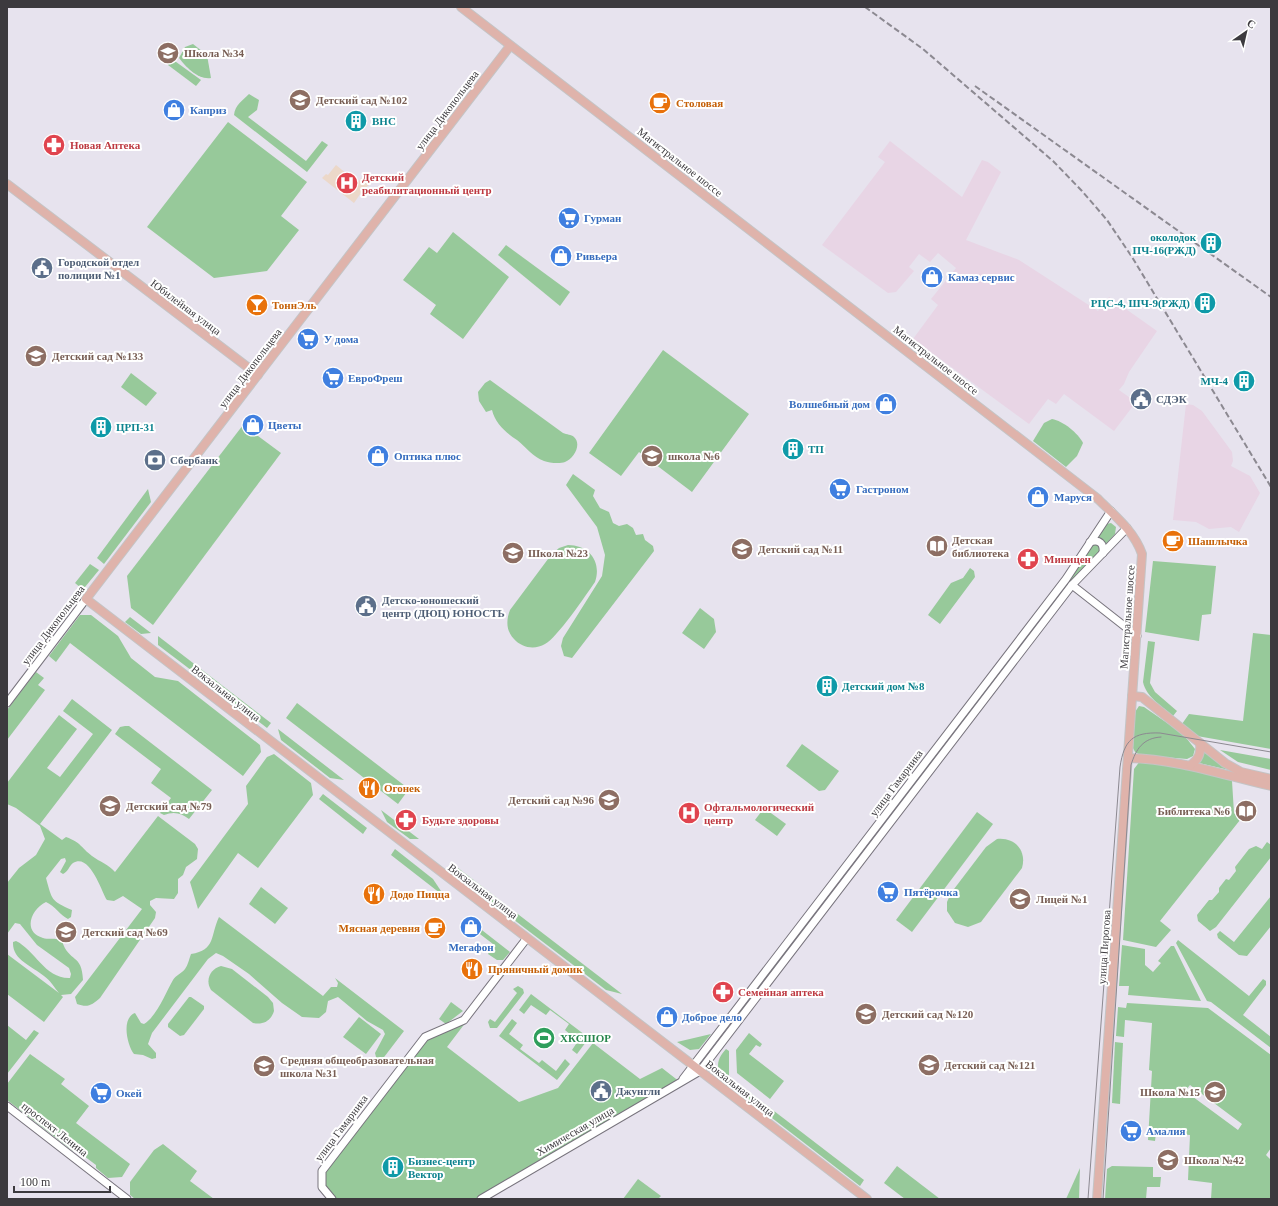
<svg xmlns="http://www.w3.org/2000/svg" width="1278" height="1206" viewBox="0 0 1278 1206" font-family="Georgia,serif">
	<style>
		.industrial { fill: #e8d5e5 }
		.medical { fill: #ecd8c9 }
		.green { fill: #97c99a; fill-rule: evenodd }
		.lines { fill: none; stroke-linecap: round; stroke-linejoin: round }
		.minor-casing { stroke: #78747d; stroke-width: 9 }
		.major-casing { stroke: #c4c4c5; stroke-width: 10 }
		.minor { stroke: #fff; stroke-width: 7 }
		.major { stroke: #dfb3ab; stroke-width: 8 }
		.tram { stroke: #8c8991; stroke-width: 1 }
		.rail { stroke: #8c8991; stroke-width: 2; stroke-dasharray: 6 3; stroke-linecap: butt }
		.labels { text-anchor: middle; stroke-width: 4; stroke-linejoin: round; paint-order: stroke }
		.education-label { font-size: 11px; font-weight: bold; fill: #785e54; stroke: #fff; text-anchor: start }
		.food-label { font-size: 11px; font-weight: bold; fill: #c56008; stroke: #fff; text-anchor: start }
		.shop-label { font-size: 11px; font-weight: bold; fill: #366cbe; stroke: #fff; text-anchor: start }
		.street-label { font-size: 11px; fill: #3c3a3e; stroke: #fff }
		.culture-label { font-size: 11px; font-weight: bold; fill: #0d838f; stroke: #fff; text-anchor: start }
		.health-label { font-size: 11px; font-weight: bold; fill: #be3a42; stroke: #fff; text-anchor: start }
		.service-label { font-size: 11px; font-weight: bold; fill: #4e5e75; stroke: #fff; text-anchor: start }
		.leisure-label { font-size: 11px; font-weight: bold; fill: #27864d; stroke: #fff; text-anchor: start }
	</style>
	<rect width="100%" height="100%" fill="#e7e3ee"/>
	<g class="industrial">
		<path d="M890,141L962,197L982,160L988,162L1001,172L966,240L1019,260L1098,311L1109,297L1157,331L1129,372L1124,384L1119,390L1136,402L1114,431L1064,394L1056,404L1048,399L1029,424L913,339L938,305L931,299L956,268L938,253L930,262L919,254L909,267L914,271L896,292L888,293L822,245L885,162L878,157Z"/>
		<path d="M1186,404L1193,405L1202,411L1232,452L1233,461L1231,466L1250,476L1260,493L1239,532L1231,527L1209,529L1196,522L1173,520Z"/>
	</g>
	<path class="medical" d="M336,165L353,179L354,177L359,181L361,178L369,185L363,190L354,203L322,178L326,174L328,175Z"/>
	<g class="green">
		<path d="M193,44L207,55L211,78C198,80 186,67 179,58L185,47Z"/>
		<path d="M172,59L201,80L196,86L168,65Z"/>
		<path d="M249,94L259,100L257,110L248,117L306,161L322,141L328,145L307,172L234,115C235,105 243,100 249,94Z"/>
		<path d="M228,122L307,182L281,216L299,230L267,271L214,278L147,227Z"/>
		<path d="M453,232L509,277L463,339L430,314L436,305L403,280L429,247L437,253Z"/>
		<path d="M506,245L570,292L560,306L498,255Z"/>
		<path d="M663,350L749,414L692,492L639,452L621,476L589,453Z"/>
		<path d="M131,373L157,393L146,406L121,387Z"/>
		<path d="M490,380L563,433C567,435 571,434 574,437C582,444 574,459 565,462C560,464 549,463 544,461C533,457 526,447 517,440C506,433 495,423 492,410L486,412L479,401L478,392L485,383Z"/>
		<path d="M1052,419C1063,421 1078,433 1083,443L1077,456L1066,467L1033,441L1044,423Z"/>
		<path d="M243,425L281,453L153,625L131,608L127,576Z"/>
		<path d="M573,474L595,490L593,496L600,508L609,512L613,523L619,526L627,524L633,528L636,535L643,534L645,540L653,546L654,551L572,658L564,656L561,646L563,638L602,576L605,555L597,527L566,485Z"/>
		<path d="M148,489L151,502L104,564L97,558Z"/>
		<path d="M1111,523L1116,527L1115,534L1070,583L956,730L955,728L1106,524Z"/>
		<path d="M568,545C589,545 602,562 595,582C586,595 557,638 545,644C535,650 522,648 514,639C506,631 506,620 510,610L551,555L559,548Z"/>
		<path d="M1153,561L1216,566L1211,614L1202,615L1199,641L1145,632Z"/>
		<path d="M90,564L99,570L85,587L81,588L75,583Z"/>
		<path d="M970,568L974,571L975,577L940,624L928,615L951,583L963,578Z"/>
		<path d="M700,608L714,619L716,632L704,649L682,633Z"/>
		<path d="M80,615H91L118,636L131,658L155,677L178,681L260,745L261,752L243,776L70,643L56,662L49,656Z"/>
		<path d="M130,617L151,633L141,634L125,622Z"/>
		<path d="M1253,633L1271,635V749L1197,736L1182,724L1189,714L1243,721Z"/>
		<path d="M158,636L271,723L267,728L158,645Z"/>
		<path d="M1148,641L1155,642L1150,683L1155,692L1177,711L1173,716C1162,706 1146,697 1143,682Z"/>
		<path d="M36,672L44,678L38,685L45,690L7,740V710Z"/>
		<path d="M72,699L112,730L40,824L62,840L66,837C82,843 80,847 92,856C100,862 108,864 115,872L158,816L195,844L198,849L197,859L186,867L183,875L178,879V893L174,899L156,898L150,901V905L156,912L155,918L100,998C92,1005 88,1008 77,1004L75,997L142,909L123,896L114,901L107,900C102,893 90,852 73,863C69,866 68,872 63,874L60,872L66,861L65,858L61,859L46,878C52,900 51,901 72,910L71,917L68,919C60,915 55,906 46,902C31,909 22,932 43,938C50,940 55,937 62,941C69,963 82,953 83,980L71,994L61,995L63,997L44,1022L7,994V954L59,993C54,987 50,980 44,976C32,966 12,960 13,942L16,941C35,950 45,979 70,978L71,974L69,968L37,945L20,924L15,923L7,934V883L19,868L36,855L45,839L40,826L16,808L7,804V783L59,715L77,729L47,768L60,777L93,734L63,711Z"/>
		<path d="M297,703L409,789L398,804L286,718Z"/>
		<path d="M1139,706L1144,707L1183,734L1195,749L1193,756L1187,759L1140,755L1135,752L1133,748L1135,712Z"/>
		<path d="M125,726H129L212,790L189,819C181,813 174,811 164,815L160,813L171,798L151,783L161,769L115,734L120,727Z"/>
		<path d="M278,729L344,780L330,778L281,740Z"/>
		<path d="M944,742L946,744L880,829L879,827Z"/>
		<path d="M802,744L839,771L825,790L819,791L786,766Z"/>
		<path d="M1220,750L1271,759V770L1238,762Z"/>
		<path d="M1204,752L1229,770L1199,763Z"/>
		<path d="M274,754L311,783L313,795L258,868L238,853L198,909L190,882L248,804L246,786L267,757Z"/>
		<path d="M1140,761L1151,762L1228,778L1232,781L1234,813L1240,820L1160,921L1171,930L1156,947L1123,940L1134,769Z"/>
		<path d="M323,794L367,828L363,834L319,799Z"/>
		<path d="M764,808L786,824L777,836L755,820Z"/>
		<path d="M381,810L419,839H410L387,822Z"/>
		<path d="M977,812L993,824L912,932L896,920Z"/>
		<path d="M997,839C1015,837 1027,851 1022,868L981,922L968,927L955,923L947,911V902L951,893L986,847Z"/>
		<path d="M1267,842L1271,845V857L1216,927L1210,931L1198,921L1197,915L1209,900H1212L1219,892V888L1226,879L1229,880L1236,871L1235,867L1249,849L1256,846L1262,849Z"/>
		<path d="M395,849L433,879L445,897L391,855Z"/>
		<path d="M458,868L622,994L606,990L458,877Z"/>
		<path d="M261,887L288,908L275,924L249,904Z"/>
		<path d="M1271,896V926L1247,956L1239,955L1218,938L1217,934L1220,931L1234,942Z"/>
		<path d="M813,914L815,916L733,1024L730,1023Z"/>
		<path d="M219,917L323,996L331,987H337L338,983L335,978L404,1031L378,1065L375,1053L385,1034L383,1030L367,1021L338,997L328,1001L326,1012L319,1018L302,1017L282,1003L249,974L223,956L216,953L208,959L152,1033L148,1044L156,1053V1058L152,1059L143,1055L134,1054C127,1045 121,1018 135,1013L141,1023L144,1024C157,1016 166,992 173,980C176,975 182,973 185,969C188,965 189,959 191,954C216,950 210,936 219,917Z"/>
		<path d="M478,927L510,952L503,960H497L488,954L493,944L476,931Z"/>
		<path d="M1178,940L1249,996L1263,979L1266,981V985L1243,1015L1271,1037V1048L1211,1002L1207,1001L1176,943Z"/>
		<path d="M1122,945L1145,949V965L1153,972L1161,963L1158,961L1171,946H1174L1201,1001L1128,995L1129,986H1119Z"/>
		<path d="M221,966L232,969L268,997L273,1003L274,1011C271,1021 263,1025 253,1023L211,990C205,980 210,969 221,966Z"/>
		<path d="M518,986L523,989L524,993L497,1028H490L488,1022L490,1019L495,1022L517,993L513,989Z"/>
		<path d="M531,994L589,1038L577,1054L572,1050L578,1041L565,1030L569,1024L550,1010L546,1015L531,1005L524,1014L519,1010Z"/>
		<path d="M189,997H191L204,1006V1009L184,1035L180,1036L168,1027V1024Z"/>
		<path d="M451,1002L463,1011L446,1024L439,1019Z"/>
		<path d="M1127,1003L1208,1008L1271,1055V1148L1266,1155L1271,1160V1199H1211L1212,1183L1188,1180L1190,1135L1156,1133L1155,1141L1148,1140L1152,1071L1149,1070L1152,1023L1125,1020L1124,1037L1116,1036L1118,1007L1126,1008ZM1190,1085L1242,1124L1238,1130L1185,1091Z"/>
		<path d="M359,1017L381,1034L366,1054L343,1037Z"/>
		<path d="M512,1019L517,1023L509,1034L523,1045L520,1049L539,1063L542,1060L556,1071L565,1059L570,1064L557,1080L499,1036Z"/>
		<path d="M466,1022L447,1047L519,1102L558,1088L593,1043L640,1079L662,1068L680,1082L481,1199H332L322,1187V1171L425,1037Z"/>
		<path d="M7,1025L26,1040L34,1030L39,1033L7,1074Z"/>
		<path d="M749,1033L762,1044L760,1047L756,1045L749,1054L784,1081L770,1099L737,1073L736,1050Z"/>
		<path d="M711,1034L699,1049L690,1050L677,1042Z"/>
		<path d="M1115,1042L1123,1043L1120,1104L1112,1103Z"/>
		<path d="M726,1049L729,1051V1083C716,1072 714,1062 726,1049Z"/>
		<path d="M30,1054L65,1079L61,1084L89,1106L76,1123L130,1164L122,1177L108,1178L96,1168V1165L80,1153L73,1151L7,1100V1084Z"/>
		<path d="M740,1085L864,1180L860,1186L736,1090Z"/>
		<path d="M163,1144L197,1171L190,1181L214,1199H135L130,1195V1182L154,1150Z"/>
		<path d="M897,1166L940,1199H905L884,1183Z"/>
		<path d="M1112,1166L1153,1167V1177H1161L1160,1187H1147L1146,1199H1105L1107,1169Z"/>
		<path d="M1080,1168L1079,1199H1066Z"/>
		<path d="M638,1179L661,1196L658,1199H623Z"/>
	</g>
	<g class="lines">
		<g class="minor-casing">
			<g id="minor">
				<path d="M1090,542C1100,539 1104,544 1103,553"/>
				<path d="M1072,585L1137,636"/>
				<path d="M7,703L86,599"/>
				<path d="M683,1079L1066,579L1111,511"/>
				<path d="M7,1106L127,1199"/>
				<path d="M332,1199L322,1187V1171L425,1037L464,1020L527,938"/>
				<path d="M481,1199L700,1071L1072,585L1127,528"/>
			</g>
		</g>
		<g class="major-casing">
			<g id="major">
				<path d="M461,7L1098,499C1115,516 1134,531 1142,554L1097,1199"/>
				<path d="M510,46L86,599L867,1199"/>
				<path d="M7,184L258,375"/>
				<path d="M1132,696L1142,697L1225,763L1241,772L1271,779"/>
				<path d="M1128,758C1178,759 1223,775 1271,786"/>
				<path d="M1191,765C1199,759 1201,753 1200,743"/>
			</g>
		</g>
		<use href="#minor" class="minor"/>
		<use href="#major" class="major"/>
		<g class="tram">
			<path d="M1088,1199L1120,767C1124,740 1133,732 1160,733L1271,752"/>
			<path d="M1103,1199L1131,765C1136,749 1143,738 1161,737"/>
		</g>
		<g class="rail">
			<path d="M865,7L923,49L1053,161L1082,191L1107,220L1132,257L1271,487"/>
			<path d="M975,86L1271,297"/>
		</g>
	</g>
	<defs>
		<g id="school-disc" transform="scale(1.15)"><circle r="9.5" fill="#8d6e63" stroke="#fff"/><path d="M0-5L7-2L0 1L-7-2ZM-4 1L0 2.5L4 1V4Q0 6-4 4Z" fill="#fff"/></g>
		<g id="cafe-disc" transform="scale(1.15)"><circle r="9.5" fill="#e8710a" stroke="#fff"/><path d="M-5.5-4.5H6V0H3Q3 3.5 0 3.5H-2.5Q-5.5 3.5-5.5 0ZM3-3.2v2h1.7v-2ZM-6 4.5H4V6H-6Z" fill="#fff"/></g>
		<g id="shop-disc" transform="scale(1.15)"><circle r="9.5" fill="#3f7fe0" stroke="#fff"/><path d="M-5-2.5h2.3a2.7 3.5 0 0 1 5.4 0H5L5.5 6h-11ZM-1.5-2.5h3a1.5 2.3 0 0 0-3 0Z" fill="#fff"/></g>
		<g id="building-disc" transform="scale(1.15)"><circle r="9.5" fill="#0f9aa8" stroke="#fff"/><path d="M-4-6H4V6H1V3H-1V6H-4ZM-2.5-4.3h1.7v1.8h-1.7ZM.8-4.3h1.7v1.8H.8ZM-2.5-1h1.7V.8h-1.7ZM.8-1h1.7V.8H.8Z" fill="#fff"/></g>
		<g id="pharmacy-disc" transform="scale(1.15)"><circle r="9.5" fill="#e0444e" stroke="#fff"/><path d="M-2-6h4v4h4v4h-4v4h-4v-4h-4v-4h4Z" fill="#fff"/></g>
		<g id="hospital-disc" transform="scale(1.15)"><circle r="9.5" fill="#e0444e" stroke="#fff"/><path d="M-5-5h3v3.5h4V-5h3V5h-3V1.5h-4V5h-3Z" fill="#fff"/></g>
		<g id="supermarket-disc" transform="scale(1.15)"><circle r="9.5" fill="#3f7fe0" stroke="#fff"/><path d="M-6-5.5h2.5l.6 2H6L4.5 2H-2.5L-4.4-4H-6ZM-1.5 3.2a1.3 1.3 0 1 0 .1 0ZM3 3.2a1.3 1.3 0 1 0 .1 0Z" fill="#fff"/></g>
		<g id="civic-disc" transform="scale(1.15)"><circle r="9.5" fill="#5c6f8a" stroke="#fff"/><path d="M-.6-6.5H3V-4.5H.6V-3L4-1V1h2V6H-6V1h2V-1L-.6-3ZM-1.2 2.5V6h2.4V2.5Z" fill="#fff"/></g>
		<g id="bar-disc" transform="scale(1.15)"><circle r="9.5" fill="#e8710a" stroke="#fff"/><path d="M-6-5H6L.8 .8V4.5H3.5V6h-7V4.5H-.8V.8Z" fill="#fff"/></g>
		<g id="bank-disc" transform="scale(1.15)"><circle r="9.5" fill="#5c6f8a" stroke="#fff"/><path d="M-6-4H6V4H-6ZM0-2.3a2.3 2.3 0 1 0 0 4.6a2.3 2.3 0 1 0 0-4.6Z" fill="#fff"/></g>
		<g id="library-disc" transform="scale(1.15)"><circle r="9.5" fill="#8d6e63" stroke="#fff"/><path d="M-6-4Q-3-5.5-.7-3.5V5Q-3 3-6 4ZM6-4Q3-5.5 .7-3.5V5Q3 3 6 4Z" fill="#fff"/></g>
		<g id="restaurant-disc" transform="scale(1.15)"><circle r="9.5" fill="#e8710a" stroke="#fff"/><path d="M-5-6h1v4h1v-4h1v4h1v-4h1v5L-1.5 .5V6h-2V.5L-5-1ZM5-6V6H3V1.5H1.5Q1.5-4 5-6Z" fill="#fff"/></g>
		<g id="stadium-disc" transform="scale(1.15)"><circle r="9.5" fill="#2e9e5b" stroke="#fff"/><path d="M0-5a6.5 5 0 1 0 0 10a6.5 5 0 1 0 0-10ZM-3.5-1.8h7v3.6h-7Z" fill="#fff"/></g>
	</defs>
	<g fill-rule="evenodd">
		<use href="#school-disc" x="168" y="53"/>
		<use href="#school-disc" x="300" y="100"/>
		<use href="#cafe-disc" x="660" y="103"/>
		<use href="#shop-disc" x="174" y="110"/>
		<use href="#building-disc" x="356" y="121"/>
		<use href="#pharmacy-disc" x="54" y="145"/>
		<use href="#hospital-disc" x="347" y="183"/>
		<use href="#supermarket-disc" x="569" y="218"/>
		<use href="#building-disc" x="1211" y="243"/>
		<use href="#shop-disc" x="561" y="256"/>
		<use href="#civic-disc" x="42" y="268"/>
		<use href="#shop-disc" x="932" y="277"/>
		<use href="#building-disc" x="1205" y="303"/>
		<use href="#bar-disc" x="257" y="305"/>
		<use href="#supermarket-disc" x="308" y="339"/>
		<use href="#school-disc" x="36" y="356"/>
		<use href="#supermarket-disc" x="333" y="378"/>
		<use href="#building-disc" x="1244" y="381"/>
		<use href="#civic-disc" x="1141" y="399"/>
		<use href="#shop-disc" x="886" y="404"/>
		<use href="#shop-disc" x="253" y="425"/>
		<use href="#building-disc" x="101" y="427"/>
		<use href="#building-disc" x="793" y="449"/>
		<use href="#shop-disc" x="378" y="456"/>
		<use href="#school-disc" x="652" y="456"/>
		<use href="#bank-disc" x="155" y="460"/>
		<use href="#supermarket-disc" x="840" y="489"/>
		<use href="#shop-disc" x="1038" y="497"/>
		<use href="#cafe-disc" x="1173" y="541"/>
		<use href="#library-disc" x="937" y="546"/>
		<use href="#school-disc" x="742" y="549"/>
		<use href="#school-disc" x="513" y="553"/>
		<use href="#pharmacy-disc" x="1028" y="559"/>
		<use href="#civic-disc" x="366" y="606"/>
		<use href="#building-disc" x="827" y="686"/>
		<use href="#restaurant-disc" x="369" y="788"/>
		<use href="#school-disc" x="609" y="800"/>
		<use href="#school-disc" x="110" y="806"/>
		<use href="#library-disc" x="1246" y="811"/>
		<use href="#hospital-disc" x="689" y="813"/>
		<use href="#pharmacy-disc" x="406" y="820"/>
		<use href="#supermarket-disc" x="888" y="892"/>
		<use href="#restaurant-disc" x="374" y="894"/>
		<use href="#school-disc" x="1020" y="899"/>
		<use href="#shop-disc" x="471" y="927"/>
		<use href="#cafe-disc" x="435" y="928"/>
		<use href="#school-disc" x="66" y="932"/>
		<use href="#restaurant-disc" x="472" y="969"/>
		<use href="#pharmacy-disc" x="723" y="992"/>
		<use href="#school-disc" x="866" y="1014"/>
		<use href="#shop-disc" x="667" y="1017"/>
		<use href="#stadium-disc" x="544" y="1038"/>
		<use href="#school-disc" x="929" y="1065"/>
		<use href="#school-disc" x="264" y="1066"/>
		<use href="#civic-disc" x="601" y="1091"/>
		<use href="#school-disc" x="1215" y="1092"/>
		<use href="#supermarket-disc" x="101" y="1093"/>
		<use href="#supermarket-disc" x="1131" y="1131"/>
		<use href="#school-disc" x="1168" y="1160"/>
		<use href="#building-disc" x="393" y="1167"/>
	</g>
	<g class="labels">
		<g class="education-label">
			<text x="184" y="57">Школа №34</text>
			<text x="316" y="104">Детский сад №102</text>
			<text x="52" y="360">Детский сад №133</text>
			<text x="668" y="460">школа №6</text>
			<text x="952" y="544">Детская<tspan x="952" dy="13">библиотека</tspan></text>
			<text x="758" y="553">Детский сад №11</text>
			<text x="528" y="557">Школа №23</text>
			<text x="594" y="804" text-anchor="end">Детский сад №96</text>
			<text x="126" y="810">Детский сад №79</text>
			<text x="1230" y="815" text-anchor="end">Библитека №6</text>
			<text x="1036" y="903">Лицей №1</text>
			<text x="82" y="936">Детский сад №69</text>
			<text x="882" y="1018">Детский сад №120</text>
			<text x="280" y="1064">Средняя общеобразовательная<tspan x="280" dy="13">школа №31</tspan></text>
			<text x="944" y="1069">Детский сад №121</text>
			<text x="1200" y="1096" text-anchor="end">Школа №15</text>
			<text x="1184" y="1164">Школа №42</text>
		</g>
		<g class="food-label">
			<text x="676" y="107">Столовая</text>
			<text x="272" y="309">ТоннЭль</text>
			<text x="1188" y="545">Шашлычка</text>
			<text x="384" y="792">Огонек</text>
			<text x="390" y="898">Додо Пицца</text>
			<text x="420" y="932" text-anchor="end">Мясная деревня</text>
			<text x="488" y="973">Пряничный домик</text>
		</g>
		<g class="shop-label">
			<text x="190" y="114">Каприз</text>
			<text x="584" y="222">Гурман</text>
			<text x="576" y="260">Ривьера</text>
			<text x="948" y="281">Камаз сервис</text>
			<text x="324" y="343">У дома</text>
			<text x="348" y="382">ЕвроФреш</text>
			<text x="870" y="408" text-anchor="end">Волшебный дом</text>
			<text x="268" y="429">Цветы</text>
			<text x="394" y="460">Оптика плюс</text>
			<text x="856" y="493">Гастроном</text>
			<text x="1054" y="501">Маруся</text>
			<text x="904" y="896">Пятёрочка</text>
			<text x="471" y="951" text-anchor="middle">Мегафон</text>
			<text x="682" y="1021">Доброе дело</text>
			<text x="116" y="1097">Окей</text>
			<text x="1146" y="1135">Амалия</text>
		</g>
		<g class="street-label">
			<text transform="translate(447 110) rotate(-53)" y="4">улица Дикопольцева</text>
			<text transform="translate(680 162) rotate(38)" y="4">Магистральное шоссе</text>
			<text transform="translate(186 307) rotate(37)" y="4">Юбилейная улица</text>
			<text transform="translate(936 360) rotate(38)" y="4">Магистральное шоссе</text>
			<text transform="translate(250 368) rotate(-53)" y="4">улица Дикопольцева</text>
			<text transform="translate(1127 617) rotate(-86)" y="4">Магистральное шоссе</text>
			<text transform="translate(53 625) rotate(-53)" y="4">улица Дикопольцева</text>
			<text transform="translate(226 693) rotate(38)" y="4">Вокзальная улица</text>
			<text transform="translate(896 783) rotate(-53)" y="4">улица Гамарника</text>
			<text transform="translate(483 891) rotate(37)" y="4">Вокзальная улица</text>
			<text transform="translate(1104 947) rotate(-86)" y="4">улица Пирогова</text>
			<text transform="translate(740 1088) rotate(38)" y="4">Вокзальная улица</text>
			<text transform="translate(341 1128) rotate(-53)" y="4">улица Гамарника</text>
			<text transform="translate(55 1129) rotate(38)" y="4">проспект Ленина</text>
			<text transform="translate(575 1131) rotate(-30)" y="4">Химическая улица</text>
		</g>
		<g class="culture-label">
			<text x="372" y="125">ВНС</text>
			<text x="1196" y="241" text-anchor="end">околодок<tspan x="1196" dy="13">ПЧ-16(РЖД)</tspan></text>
			<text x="1190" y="307" text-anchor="end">РЦС-4, ШЧ-9(РЖД)</text>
			<text x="1228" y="385" text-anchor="end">МЧ-4</text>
			<text x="116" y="431">ЦРП-31</text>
			<text x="808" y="453">ТП</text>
			<text x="842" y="690">Детский дом №8</text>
			<text x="408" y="1165">Бизнес-центр<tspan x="408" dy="13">Вектор</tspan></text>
		</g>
		<g class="health-label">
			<text x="70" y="149">Новая Аптека</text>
			<text x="362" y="181">Детский<tspan x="362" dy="13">реабилитационный центр</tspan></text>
			<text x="1044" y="563">Миницен</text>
			<text x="704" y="811">Офтальмологический<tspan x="704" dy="13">центр</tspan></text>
			<text x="422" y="824">Будьте здоровы</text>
			<text x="738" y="996">Семейная аптека</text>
		</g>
		<g class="service-label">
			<text x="58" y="266">Городской отдел<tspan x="58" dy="13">полиции №1</tspan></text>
			<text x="1156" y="403">СДЭК</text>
			<text x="170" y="464">Сбербанк</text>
			<text x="382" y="604">Детско-юношеский<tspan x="382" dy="13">центр (ДЮЦ) ЮНОСТЬ</tspan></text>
			<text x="616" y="1095">Джунгли</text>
		</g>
		<g class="leisure-label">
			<text x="560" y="1042">ХКСШОР</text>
		</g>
	</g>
	<rect width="1278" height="1206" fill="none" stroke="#3c3a3e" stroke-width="16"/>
	<g transform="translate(1246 32) rotate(34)" stroke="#ffffff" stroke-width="3" paint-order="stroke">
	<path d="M0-3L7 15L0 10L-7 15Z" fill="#3c3a3e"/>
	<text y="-6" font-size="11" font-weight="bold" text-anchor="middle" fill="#3c3a3e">С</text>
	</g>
	<path d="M14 1186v6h96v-6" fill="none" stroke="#3c3a3e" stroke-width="2"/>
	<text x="20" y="1186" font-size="12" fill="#3c3a3e" stroke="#ffffff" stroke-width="3" paint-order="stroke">100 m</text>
</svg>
